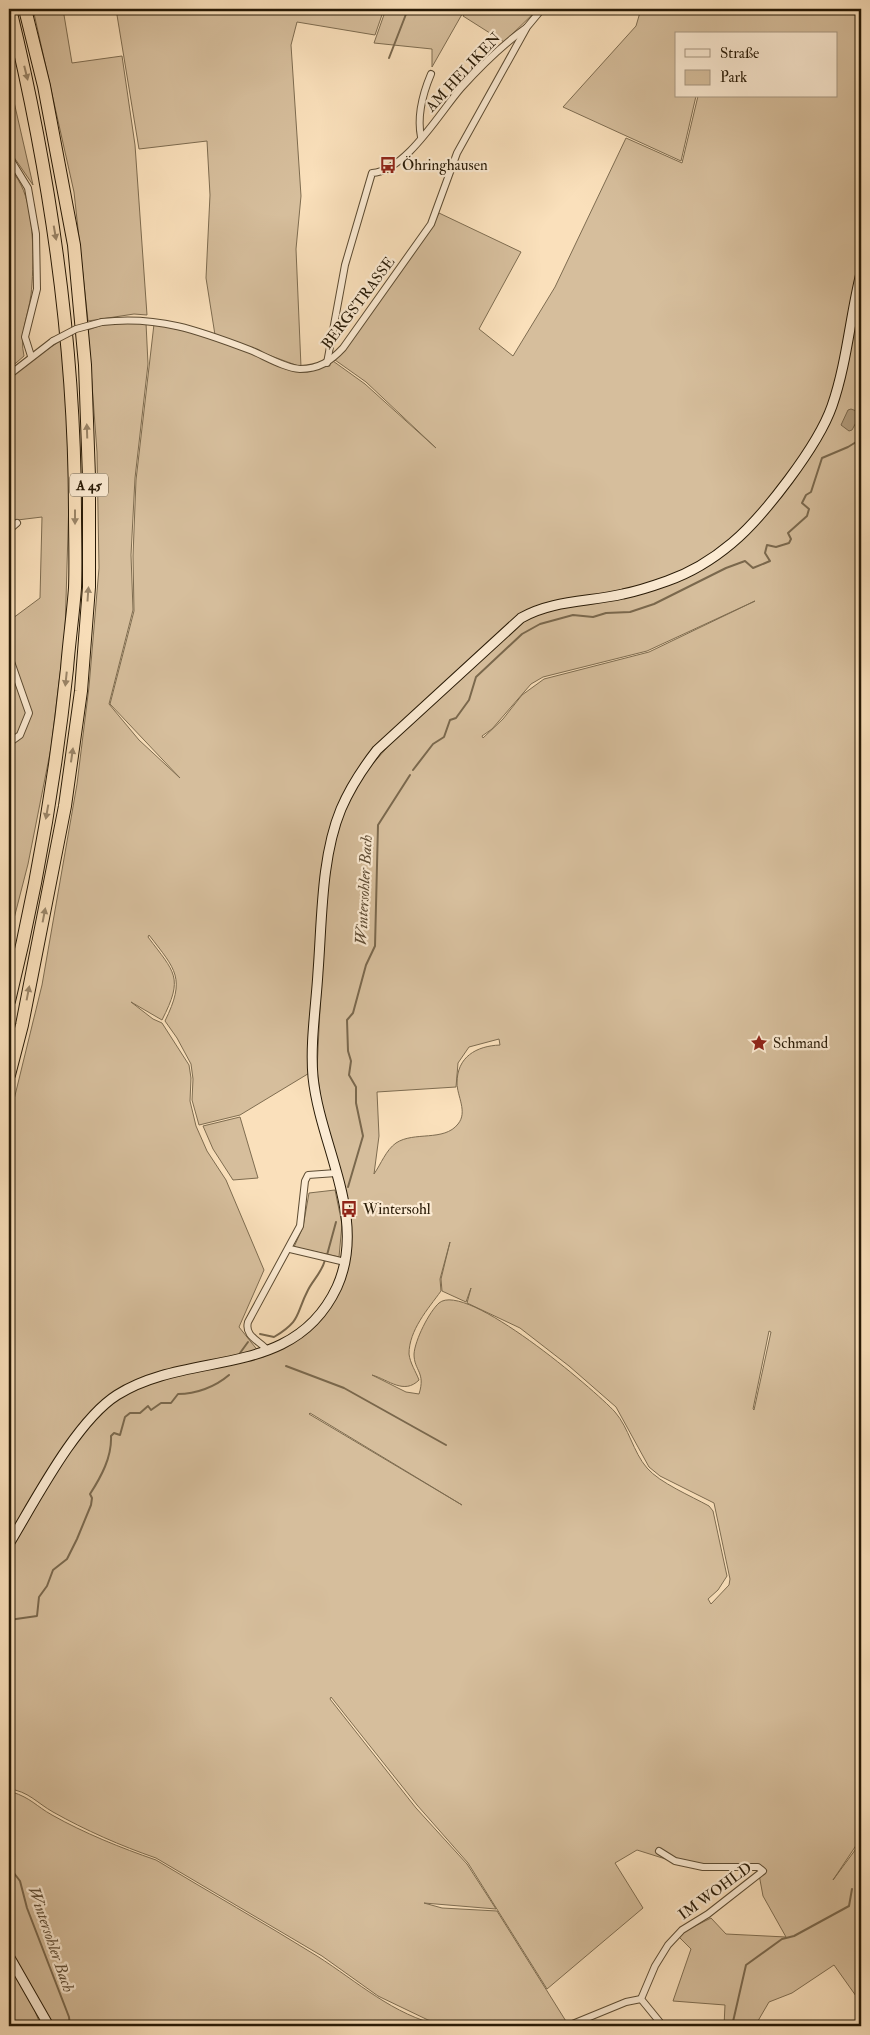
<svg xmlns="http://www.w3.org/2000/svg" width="870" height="2035" viewBox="0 0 870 2035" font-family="'IM FELL Double Pica',serif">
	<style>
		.green { fill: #d6be9c; stroke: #7e6c50; fill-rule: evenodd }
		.water { fill: #b29c7d; stroke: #7a684d }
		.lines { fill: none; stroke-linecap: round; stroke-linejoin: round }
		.stream { stroke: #7a684d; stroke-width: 2 }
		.street-casing { stroke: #5c4b32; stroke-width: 8 }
		.secondary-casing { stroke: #271905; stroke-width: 11 }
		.highway-casing { stroke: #271905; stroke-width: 14 }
		.street { stroke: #fcebd3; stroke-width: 6 }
		.secondary { stroke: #fcebd3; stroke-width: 9 }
		.highway { stroke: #fae0bb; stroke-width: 12 }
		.street-bridge-casing { stroke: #5c4b32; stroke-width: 8; stroke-linecap: butt }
		.street-bridge { stroke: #fcebd3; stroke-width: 6 }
		.oneway { fill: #9b8669 }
		.labels { text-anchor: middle; stroke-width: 4.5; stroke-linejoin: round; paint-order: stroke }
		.shield { fill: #fcebd3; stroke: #675843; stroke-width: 1 }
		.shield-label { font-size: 14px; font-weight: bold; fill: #271905 }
		.street-label { font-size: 15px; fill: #271905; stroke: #fcebd3 }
		.poi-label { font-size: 15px; fill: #271905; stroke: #fcebd3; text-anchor: start }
		.water-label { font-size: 16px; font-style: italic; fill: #5f4d35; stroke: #fcebd3 }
	</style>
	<rect width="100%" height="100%" fill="#fae0bb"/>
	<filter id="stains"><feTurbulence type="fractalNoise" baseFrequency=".004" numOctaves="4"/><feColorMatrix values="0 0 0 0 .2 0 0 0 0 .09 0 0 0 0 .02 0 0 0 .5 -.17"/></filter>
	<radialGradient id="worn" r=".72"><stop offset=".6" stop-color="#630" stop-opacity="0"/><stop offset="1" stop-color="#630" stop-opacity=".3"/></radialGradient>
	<g class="green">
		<path d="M33,9H63L72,63L122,56L135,145L147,315L134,314L88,321L74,192Z"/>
		<path d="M116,9H384L375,35L297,22L291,45L301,196L296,249L301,367L215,335L206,278L210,195L207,141L139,149Z"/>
		<path d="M386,9H465L432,67V49L374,43Z"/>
		<path d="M468,9H538L504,42L463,16Z"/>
		<path d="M641,9H861V1838L833,1880L861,1842V2003L834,1965L792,1993L769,2002L755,2026H724L725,2005L673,2001L691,1949L677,1935L711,1918L726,1934L786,1937L763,1896L758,1869L703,1866L672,1861L637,1850L615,1863L643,1908L547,1989L468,1863L417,1805L331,1697L330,1699L416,1808L467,1864L496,1909L424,1903L442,1908L497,1911L569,2026H457L428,2020L378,1996L322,1956L156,1858C121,1846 85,1830 53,1812C37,1803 28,1791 9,1789V1120L42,985L77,784L89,687L99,568L97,452L88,330L108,323H146L148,364L135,478L131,555L133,610L109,704L139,740L180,778L110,704L134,611L133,556L136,480L154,324L215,338L298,371L333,361L365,384L436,448L366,382L335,360L433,225L439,213L521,252L479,329L513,356L555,287L626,138L682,163L698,96H836V34H676V96H696L681,161L563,107L636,26ZM755,601L649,652L544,679L522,695L503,719L483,738L482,736L492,729L531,684L543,677L647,651ZM395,727L400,733L369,768L374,748ZM324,928L317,1070L322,1108L350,1224L349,1263L330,1306L304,1335L263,1357L239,1327L264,1270L226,1180L207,1151L196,1126L190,1101L191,1078L189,1065L162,1023L153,1019L131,1002L162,1020C184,977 175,973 148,937L149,935C176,970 186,978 165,1021L177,1038L191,1064L193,1079L192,1100L199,1125L240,1115L311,1072ZM499,1039L500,1045C476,1046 457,1057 457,1083C457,1096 468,1112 458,1124C444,1142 414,1131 396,1143C386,1150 381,1164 374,1174L379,1136L377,1092L456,1087L458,1063L469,1047ZM450,1242L441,1279L442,1291L466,1302L471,1288L467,1303L520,1328L569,1366L616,1407L649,1467L660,1476L714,1503L730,1579L729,1585L711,1604L708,1599L718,1590L727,1576L713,1511L709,1506C691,1496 660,1483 647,1468C633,1452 629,1428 615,1412C595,1390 466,1280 439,1303C429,1312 415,1340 414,1354C414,1371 426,1372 419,1394L406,1392L372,1375C389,1380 404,1395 419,1380C416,1372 410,1363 409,1354C409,1330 428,1309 441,1291L440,1279ZM769,1331L771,1332L754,1410L753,1409ZM310,1413L462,1505L309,1414Z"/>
		<path d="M9,80L33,185L9,150Z"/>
		<path d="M9,166C13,172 18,179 21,185C35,212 34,266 31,295C28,316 19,335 24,356L9,369Z"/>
		<path d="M64,339L70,465L65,633L51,748L28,864L9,938V659L30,713L9,654V621L40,598L42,517L9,521V377L32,358Z"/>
		<path d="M240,1117L258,1178L233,1180L213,1149L203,1126Z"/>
		<path d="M335,1190L342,1224L339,1257L294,1247L303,1227L309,1193Z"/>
		<path d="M12,1792C31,1798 36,1806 52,1815C84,1833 121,1848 156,1860C209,1892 264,1923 317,1956C358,1982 393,2015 442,2026H54L9,1951V1793Z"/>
		<path d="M9,1965L32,2004L41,2026H9Z"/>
	</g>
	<path class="water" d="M851,409L859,412L860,415L852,430L849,431L841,425L848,410Z"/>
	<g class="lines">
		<g class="stream">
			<path d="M389,58L408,9"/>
			<path d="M413,770L433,744L444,737L450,720L456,718L469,700L476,677L522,634L540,624L573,615L593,617L606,613L630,612L654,604L726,568L745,561L753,568L770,561L765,553L767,545L776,547L789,543L791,539L788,533L807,516L809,509L802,503L806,495L811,492L822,458L848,447L861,439"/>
			<path d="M348,1187L363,1136L356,1103V1087L349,1075L351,1061L348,1051L347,1020L353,1013L366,965L375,946L378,825L410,775"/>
			<path d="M327,1255L336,1222"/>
			<path d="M260,1334L274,1337C302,1320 295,1315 308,1290C313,1280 322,1272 325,1260"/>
			<path d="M240,1353L248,1342"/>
			<path d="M286,1366L344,1388L446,1445"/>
			<path d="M9,1620L37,1616L39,1597L47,1586L53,1570L67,1559L77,1539L91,1505L92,1498L90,1494C101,1477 112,1457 111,1436L114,1433L120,1435L125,1417L130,1413H140L148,1406L151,1410L161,1403H171L178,1394C196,1394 215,1387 229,1375"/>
			<path d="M9,1861L10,1868L20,1881L27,1908L69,2017L70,2026"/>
			<path d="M860,1882L861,1881"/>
			<path d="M732,2026L746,1965L782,1939L794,1936L849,1906L852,1889"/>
		</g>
		<g class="street-casing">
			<g id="street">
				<path d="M421,137C417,117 423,93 431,74"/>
				<path d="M9,157L28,188L36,234L37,289L25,337L31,356"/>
				<path d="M102,322C157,315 200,331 250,350C265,356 284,368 300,369C319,369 331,361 343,348L431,224L457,153L527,27L542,9"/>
				<path d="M327,363L345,265L372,173C406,171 440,112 461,88C481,66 502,45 526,28"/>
				<path d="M9,375L53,341"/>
				<path d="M9,530L17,523"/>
				<path d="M9,656L29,713L20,735L9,743"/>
				<path d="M290,1249L345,1262"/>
				<path d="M268,1351C261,1341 244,1337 248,1322L300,1226L305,1181L308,1175L336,1173"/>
				<path d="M659,1851L675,1861L703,1867H758L763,1871L708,1914L682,1930L668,1945L655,1966L641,1999L663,2026"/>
				<path d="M571,2026L570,2025L626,2002L641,1999"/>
			</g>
		</g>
		<g class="secondary-casing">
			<g id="secondary">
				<path d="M9,1544C35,1501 76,1421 117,1395C190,1349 293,1381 337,1287C368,1218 320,1146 313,1077C310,1043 316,1007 318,972C322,921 321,857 341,809C350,788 363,768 377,750L521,618C552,600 589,602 623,594C638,591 653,586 667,581C690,573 713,559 732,543C764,516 818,446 832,406C847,363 850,317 861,273"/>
				<path d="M9,1956L49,2026"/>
			</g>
		</g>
		<g class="highway-casing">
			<g id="highway">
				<path d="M9,1001C36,892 55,781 67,669C69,642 73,615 75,588C76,563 75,538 75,513C75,342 50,174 10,9"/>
				<path d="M9,1075L22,1025L65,806L81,691L89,587V477L85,365L74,245L44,86L25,9"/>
			</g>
		</g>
		<use href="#street" class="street"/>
		<use href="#secondary" class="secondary"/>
		<use href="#highway" class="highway"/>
		<g class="street-bridge-casing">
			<path id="street-bridge" d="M53,341L76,329L102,322"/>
		</g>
		<use href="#street-bridge" class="street-bridge"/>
	</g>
	<defs><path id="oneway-solid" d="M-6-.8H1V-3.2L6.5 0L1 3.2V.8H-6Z" transform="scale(1.25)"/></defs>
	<g class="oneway">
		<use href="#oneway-solid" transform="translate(26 73) rotate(76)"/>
		<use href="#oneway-solid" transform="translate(55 233) rotate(80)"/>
		<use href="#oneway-solid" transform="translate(87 431) rotate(-92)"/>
		<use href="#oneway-solid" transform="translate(75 517) rotate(90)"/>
		<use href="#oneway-solid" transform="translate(88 594) rotate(-86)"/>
		<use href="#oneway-solid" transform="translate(66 679) rotate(96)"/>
		<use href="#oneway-solid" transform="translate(72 755) rotate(-82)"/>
		<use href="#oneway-solid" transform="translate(47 812) rotate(100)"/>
		<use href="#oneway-solid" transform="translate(44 915) rotate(-79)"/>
		<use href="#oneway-solid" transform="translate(28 993) rotate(-79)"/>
	</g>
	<defs>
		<g id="bus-bare" transform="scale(1.35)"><path d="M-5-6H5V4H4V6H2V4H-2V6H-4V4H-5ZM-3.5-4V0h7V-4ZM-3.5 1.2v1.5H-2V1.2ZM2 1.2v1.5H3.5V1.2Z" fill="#8f2418" stroke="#fcebd3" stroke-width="2.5" paint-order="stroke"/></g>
		<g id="sight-bare" transform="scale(1.35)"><path d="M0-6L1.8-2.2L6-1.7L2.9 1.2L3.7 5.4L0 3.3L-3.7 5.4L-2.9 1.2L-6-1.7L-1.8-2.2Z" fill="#8f2418" stroke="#fcebd3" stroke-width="2.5" paint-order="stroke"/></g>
	</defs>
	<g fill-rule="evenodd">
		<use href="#bus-bare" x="388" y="165"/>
		<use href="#sight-bare" x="759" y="1043"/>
		<use href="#bus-bare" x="349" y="1209"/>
	</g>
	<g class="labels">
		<rect class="shield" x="70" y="473.5" width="38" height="23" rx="4"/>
		<g class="shield-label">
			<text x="89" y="490">A 45</text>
		</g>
		<g class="street-label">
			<text transform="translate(463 72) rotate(-47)" y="5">AM HELIKEN</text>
			<text transform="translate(358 303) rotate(-53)" y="5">BERGSTRASSE</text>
			<text transform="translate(715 1891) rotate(-36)" y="5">IM WOHLD</text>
		</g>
		<g class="poi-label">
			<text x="402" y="170">Öhringhausen</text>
			<text x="773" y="1048">Schmand</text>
			<text x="363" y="1214">Wintersohl</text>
		</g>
		<g class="water-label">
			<text transform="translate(363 890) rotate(-87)" y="6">Wintersohler Bach</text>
			<text transform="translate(52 1939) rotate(71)" y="6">Wintersohler Bach</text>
		</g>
	</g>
	<rect width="870" height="2035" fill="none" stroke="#fae0bb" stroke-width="30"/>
	<rect x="10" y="10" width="850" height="2015" fill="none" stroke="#271905" stroke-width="2.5"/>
	<rect x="15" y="15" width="840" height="2005" fill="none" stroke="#271905"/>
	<rect x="675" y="32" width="162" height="65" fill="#fcebd3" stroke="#a79781"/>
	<rect x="685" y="49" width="25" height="8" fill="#fcebd3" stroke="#a79781"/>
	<text x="720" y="58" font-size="15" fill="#271905">Straße</text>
	<rect x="685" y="70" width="25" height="15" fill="#d6be9c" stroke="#a79781"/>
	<text x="720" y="82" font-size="15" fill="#271905">Park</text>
	<rect width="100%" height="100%" filter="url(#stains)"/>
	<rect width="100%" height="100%" fill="url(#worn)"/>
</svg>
